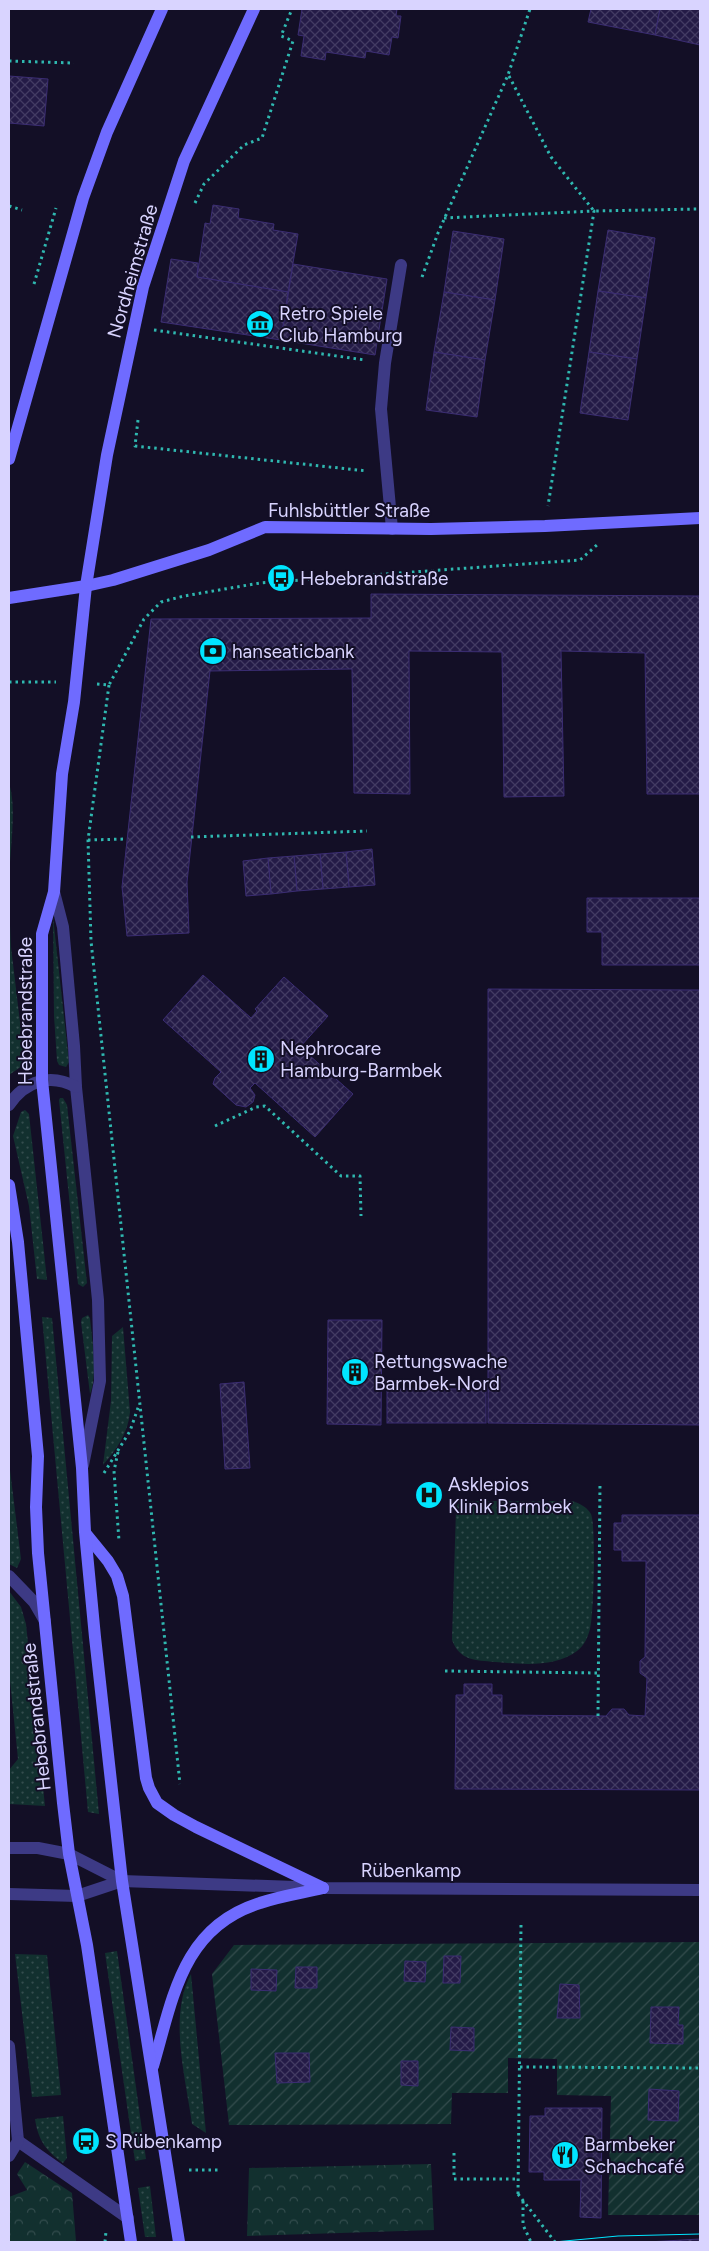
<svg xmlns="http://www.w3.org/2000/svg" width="709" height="2251" viewBox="0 0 709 2251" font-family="Figtree,sans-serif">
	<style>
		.grass { fill: url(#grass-dots) }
		.forest { fill: url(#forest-crowns) }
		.garden { fill: url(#garden-furrows) }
		.building { fill: url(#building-cross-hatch); stroke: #3b2d73 }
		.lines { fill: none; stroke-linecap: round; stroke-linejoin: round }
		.path { stroke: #2fb8b0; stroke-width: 3; stroke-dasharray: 2.5 4; stroke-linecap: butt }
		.service { stroke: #3d3a85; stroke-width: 12 }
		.minor { stroke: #3d3a85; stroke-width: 12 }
		.tertiary { stroke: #3d3a85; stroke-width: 12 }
		.secondary { stroke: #6f6bff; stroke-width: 12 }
		.tram { stroke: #00e5ff; stroke-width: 1 }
		.path-bridge { stroke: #2fb8b0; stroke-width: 3; stroke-dasharray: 2.5 4; stroke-linecap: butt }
		.labels { text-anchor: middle; stroke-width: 4; stroke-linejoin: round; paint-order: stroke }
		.street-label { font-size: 19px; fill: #d9d4ff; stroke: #130f26 }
		.poi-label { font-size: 19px; fill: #d9d4ff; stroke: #130f26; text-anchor: start }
	</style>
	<defs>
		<pattern id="grass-dots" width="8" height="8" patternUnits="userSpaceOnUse" patternTransform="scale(1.25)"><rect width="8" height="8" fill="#12302f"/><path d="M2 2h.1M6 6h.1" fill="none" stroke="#344d4e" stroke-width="1.8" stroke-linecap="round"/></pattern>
		<pattern id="forest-crowns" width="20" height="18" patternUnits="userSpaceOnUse" patternTransform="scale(1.25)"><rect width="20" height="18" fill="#12302f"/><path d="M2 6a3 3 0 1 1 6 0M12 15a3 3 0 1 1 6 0" fill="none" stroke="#344d4e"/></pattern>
		<pattern id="garden-furrows" width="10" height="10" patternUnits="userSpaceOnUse" patternTransform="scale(1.25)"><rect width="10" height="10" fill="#12302f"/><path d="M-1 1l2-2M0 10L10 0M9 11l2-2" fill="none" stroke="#344d4e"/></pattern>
		<pattern id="building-cross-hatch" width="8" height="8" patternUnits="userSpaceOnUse" patternTransform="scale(1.25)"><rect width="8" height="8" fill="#241b47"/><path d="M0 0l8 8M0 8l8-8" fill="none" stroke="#433b63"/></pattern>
	</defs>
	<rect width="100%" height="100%" fill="#130f26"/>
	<g class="grass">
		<path d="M9,784C17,804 10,855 9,878Z"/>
		<path d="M9,904L11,947L25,1064L9,1075Z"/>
		<path d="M53,917L69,1062L66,1067L59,1065L57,1061L54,1016Z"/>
		<path d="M60,1098H63L67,1105L87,1283L83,1287L78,1284L59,1100Z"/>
		<path d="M25,1110L29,1114L47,1280L37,1279L29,1206L13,1136L21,1112Z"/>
		<path d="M88,1315L90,1318C92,1338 98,1377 90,1394L81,1322L82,1318Z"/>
		<path d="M42,1317L52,1318L99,1814L88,1812Z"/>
		<path d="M123,1327L130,1412C128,1433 117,1449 103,1465L111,1401L112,1336Z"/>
		<path d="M9,1462L21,1559L17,1568L9,1564Z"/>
		<path d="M465,1501H573C580,1504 587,1507 591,1514C596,1526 594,1614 590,1629C588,1637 584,1646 577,1651C555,1668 521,1664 495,1662C475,1660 460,1661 452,1640L456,1509L458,1504Z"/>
		<path d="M9,1591L21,1607L26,1624L45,1806L9,1804V1770L18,1759L9,1671Z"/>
		<path d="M117,1951L146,2159L135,2161L105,1953Z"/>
		<path d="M15,1954L47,1955L61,2095L32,2097Z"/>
		<path d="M191,1974L206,2133L192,2124C186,2079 168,2016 191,1974Z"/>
		<path d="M63,2116L67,2158L63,2163C46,2151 38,2140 35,2119Z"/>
		<path d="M150,2186L156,2237H145L138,2188Z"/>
	</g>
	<g class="forest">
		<path d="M25,2162L72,2193L76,2241L9,2242V2197L27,2190L17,2174Z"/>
		<path d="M431,2164L434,2230L247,2236L249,2168Z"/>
	</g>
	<path class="garden" d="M700,1942V2215H608L611,2096L557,2095V2059L508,2058V2093H452L451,2124L229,2125L212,1974L234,1945Z"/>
	<g class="building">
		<path d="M302,9H397L396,16H401L398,38L392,37L389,55L366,51L365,58L326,52L325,60L301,56L304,36L298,35Z"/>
		<path d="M591,9H660L655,35L588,22Z"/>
		<path d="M660,9H700V45L655,35Z"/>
		<path d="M9,76L48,79L44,126L9,123Z"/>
		<path d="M213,205L239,209L238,218L274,224L273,230L298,234L288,292L197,277L205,223L210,224Z"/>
		<path d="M608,230L655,238L646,298L598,291Z"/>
		<path d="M453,231L504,239L495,300L444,292Z"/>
		<path d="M171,259L198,263L197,277L288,292L281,340L161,322Z"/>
		<path d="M293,264L387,279L375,355L281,340Z"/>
		<path d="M598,291L646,298L637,359L589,352Z"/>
		<path d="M444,292L495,300L485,360L434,352Z"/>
		<path d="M434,352L485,360L477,417L426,410Z"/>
		<path d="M589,352L637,359L628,420L580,413Z"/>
		<path d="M371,594L700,596V794H647L645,653L561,651L564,796L504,797L502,652L409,651L410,794L354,793L352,669L210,671L187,882L189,933L127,936L122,887L151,619L371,618Z"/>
		<path d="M372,849L375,885L349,887L346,852Z"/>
		<path d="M346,852L349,887L323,889L320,854Z"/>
		<path d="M320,854L323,889L297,891L294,856Z"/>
		<path d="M294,856L297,891L271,894L268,858Z"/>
		<path d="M268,858L271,894L246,896L243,861Z"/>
		<path d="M587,898H700V965H602V932H587Z"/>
		<path d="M203,975L251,1018L257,1011L255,1009L284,977L328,1016L300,1047L353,1094L315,1137L255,1083L250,1088L255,1095L253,1102L246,1107L236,1105L213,1084L215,1078L221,1072L163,1020Z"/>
		<path d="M488,989L700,990V1425L488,1423Z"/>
		<path d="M328,1320H382L381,1425L327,1424Z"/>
		<path d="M244,1382L250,1468L225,1469L220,1384Z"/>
		<rect x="387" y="1389" width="99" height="34"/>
		<path d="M622,1515H700V1790L455,1789L456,1695H464V1684H492V1695H502V1715L606,1716L612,1709H624L629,1715L645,1716L647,1678L640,1673V1661L645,1657L646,1561H622V1550H614V1523H622Z"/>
		<path d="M444,1956H461L460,1983H443Z"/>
		<path d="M405,1961L426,1962L425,1982L404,1981Z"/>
		<path d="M296,1967H317V1988H295Z"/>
		<path d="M251,1969L277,1970L276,1991L251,1990Z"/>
		<path d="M560,1984L579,1985L580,2018H557Z"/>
		<path d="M651,2007H679L678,2025H683V2044L650,2043Z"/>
		<path d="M451,2027L474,2028V2051L450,2050Z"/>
		<path d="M275,2053H309L310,2082L277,2083Z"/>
		<path d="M401,2061H418V2086L401,2085Z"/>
		<path d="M649,2089L679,2091L678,2121L648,2120Z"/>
		<path d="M545,2108H602L601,2218L580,2217L581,2180H544V2172H529L530,2116H545Z"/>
		<path d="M700,2239V2242H647Z"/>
	</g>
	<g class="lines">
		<g class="path">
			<path d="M9,61L74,63"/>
			<path d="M509,76L551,157L594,211L700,209"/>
			<path d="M195,203L204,184L244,145L262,138L293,41L281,36L292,9"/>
			<path d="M9,206L22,210"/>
			<path d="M444,218L594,211L548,506"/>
			<path d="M422,277L438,233L508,75L530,9"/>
			<path d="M34,284L56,208"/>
			<path d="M154,330L365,360"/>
			<path d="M138,420L135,446L367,471"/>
			<path d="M9,682H56"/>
			<path d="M97,684L109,685L144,619L161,602L184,596L260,583L580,560L598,544"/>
			<path d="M109,685L88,840L91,941L180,1784"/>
			<path d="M191,837L367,831"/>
			<path d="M88,840L127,839"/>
			<path d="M215,1126L256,1107L265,1106L341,1176H360L361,1216"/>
			<path d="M118,1452L114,1471L119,1541"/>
			<path d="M104,1473L130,1431L139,1405"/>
			<path d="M445,1671L598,1673"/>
			<path d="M598,1716L600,1482"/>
			<path d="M520,2067L700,2068"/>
			<path d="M454,2153V2179H518"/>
			<path d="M189,2170H220"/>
			<path d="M518,2194L521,1925"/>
			<path d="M523,2201V2225L531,2242"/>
			<path d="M105,2242L106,2231"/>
		</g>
		<g class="service">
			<path d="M392,529L381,409L385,363L401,265"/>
			<path d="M54,892L63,927L74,1046L76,1087L98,1300L100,1381L83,1465"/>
			<path d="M9,1105C25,1081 50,1073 76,1087"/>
		</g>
		<g class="minor">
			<path d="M9,1576L34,1602L45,1621"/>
			<path d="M9,1848H38L69,1854"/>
			<path d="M9,2046L18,2141"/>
			<path d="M18,2141L128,2218"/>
			<path d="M9,2156L18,2141"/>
		</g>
		<g class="tertiary">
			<path d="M69,1854L122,1881"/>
			<path d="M9,1894L77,1896L122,1881L323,1888L700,1890"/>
		</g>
		<g class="secondary">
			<path d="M9,459L83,198L107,132L162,9"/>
			<path d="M9,598L86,586L113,580L209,550L265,527L431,529L545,526L700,518"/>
			<path d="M9,1185L18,1242L38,1456L36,1507L38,1553L63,1803L69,1854L87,1945L131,2242"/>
			<path d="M86,1534L108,1561L117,1576L123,1596L146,1778L149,1788L157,1803L174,1815L196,1827L323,1888"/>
			<path d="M153,2066C173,1998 182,1927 260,1903C280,1896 302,1893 323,1888"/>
			<path d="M179,2242L122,1881L95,1637L85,1532L82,1468L42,1080V934L54,892L62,774L74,702L86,586L107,455L143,287L184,161L254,9"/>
		</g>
		<path class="tram" d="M554,2242L618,2236L700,2234"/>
		<path class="path-bridge" d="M518,2194L555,2242"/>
	</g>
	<defs>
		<g id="museum-disc" transform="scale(1.4375)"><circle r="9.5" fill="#00e5ff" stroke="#130f26"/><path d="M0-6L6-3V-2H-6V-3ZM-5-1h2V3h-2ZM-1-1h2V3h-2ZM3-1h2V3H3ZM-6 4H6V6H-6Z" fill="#111"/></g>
		<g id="bus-disc" transform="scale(1.4375)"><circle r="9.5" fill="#00e5ff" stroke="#130f26"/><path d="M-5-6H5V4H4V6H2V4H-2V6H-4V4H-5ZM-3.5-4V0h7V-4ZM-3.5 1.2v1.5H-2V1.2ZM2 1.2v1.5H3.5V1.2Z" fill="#111"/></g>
		<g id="bank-disc" transform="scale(1.4375)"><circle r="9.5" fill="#00e5ff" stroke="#130f26"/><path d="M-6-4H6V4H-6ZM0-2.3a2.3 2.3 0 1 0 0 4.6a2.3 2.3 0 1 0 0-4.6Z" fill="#111"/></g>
		<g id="building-disc" transform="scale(1.4375)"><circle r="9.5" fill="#00e5ff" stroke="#130f26"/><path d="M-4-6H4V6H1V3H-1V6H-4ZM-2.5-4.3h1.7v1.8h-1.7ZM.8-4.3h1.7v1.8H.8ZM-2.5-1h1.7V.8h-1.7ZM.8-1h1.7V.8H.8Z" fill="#111"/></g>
		<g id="hospital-disc" transform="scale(1.4375)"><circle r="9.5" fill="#00e5ff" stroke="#130f26"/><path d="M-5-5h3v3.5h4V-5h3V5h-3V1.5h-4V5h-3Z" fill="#111"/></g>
		<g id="restaurant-disc" transform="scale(1.4375)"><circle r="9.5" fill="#00e5ff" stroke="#130f26"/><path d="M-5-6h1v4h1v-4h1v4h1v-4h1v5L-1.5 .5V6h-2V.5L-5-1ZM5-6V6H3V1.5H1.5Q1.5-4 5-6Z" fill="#111"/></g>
	</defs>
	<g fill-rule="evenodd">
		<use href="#museum-disc" x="260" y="324"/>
		<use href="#bus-disc" x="281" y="578"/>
		<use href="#bank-disc" x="213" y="651"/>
		<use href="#building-disc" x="261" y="1059"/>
		<use href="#building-disc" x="355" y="1372"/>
		<use href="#hospital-disc" x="429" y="1495"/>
		<use href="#bus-disc" x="86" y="2141"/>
		<use href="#restaurant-disc" x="565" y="2155"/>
	</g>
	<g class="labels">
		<g class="street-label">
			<text transform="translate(132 271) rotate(-74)" y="7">Nordheimstraße</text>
			<text x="349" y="517">Fuhlsbüttler Straße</text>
			<text transform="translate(25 1011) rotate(-90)" y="7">Hebebrandstraße</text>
			<text transform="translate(36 1717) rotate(-96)" y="7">Hebebrandstraße</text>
			<text x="411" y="1877">Rübenkamp</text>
		</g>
		<g class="poi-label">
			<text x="279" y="320">Retro Spiele<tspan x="279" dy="22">Club Hamburg</tspan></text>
			<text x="300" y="585">Hebebrandstraße</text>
			<text x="232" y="658">hanseaticbank</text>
			<text x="280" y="1055">Nephrocare<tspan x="280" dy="22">Hamburg-Barmbek</tspan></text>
			<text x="374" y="1368">Rettungswache<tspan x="374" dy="22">Barmbek-Nord</tspan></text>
			<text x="448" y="1491">Asklepios<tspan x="448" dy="22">Klinik Barmbek</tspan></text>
			<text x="105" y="2148">S Rübenkamp</text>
			<text x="584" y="2151">Barmbeker<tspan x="584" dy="22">Schachcafé</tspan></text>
		</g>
	</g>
	<rect width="709" height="2251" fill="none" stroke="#d9d4ff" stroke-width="20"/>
</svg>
